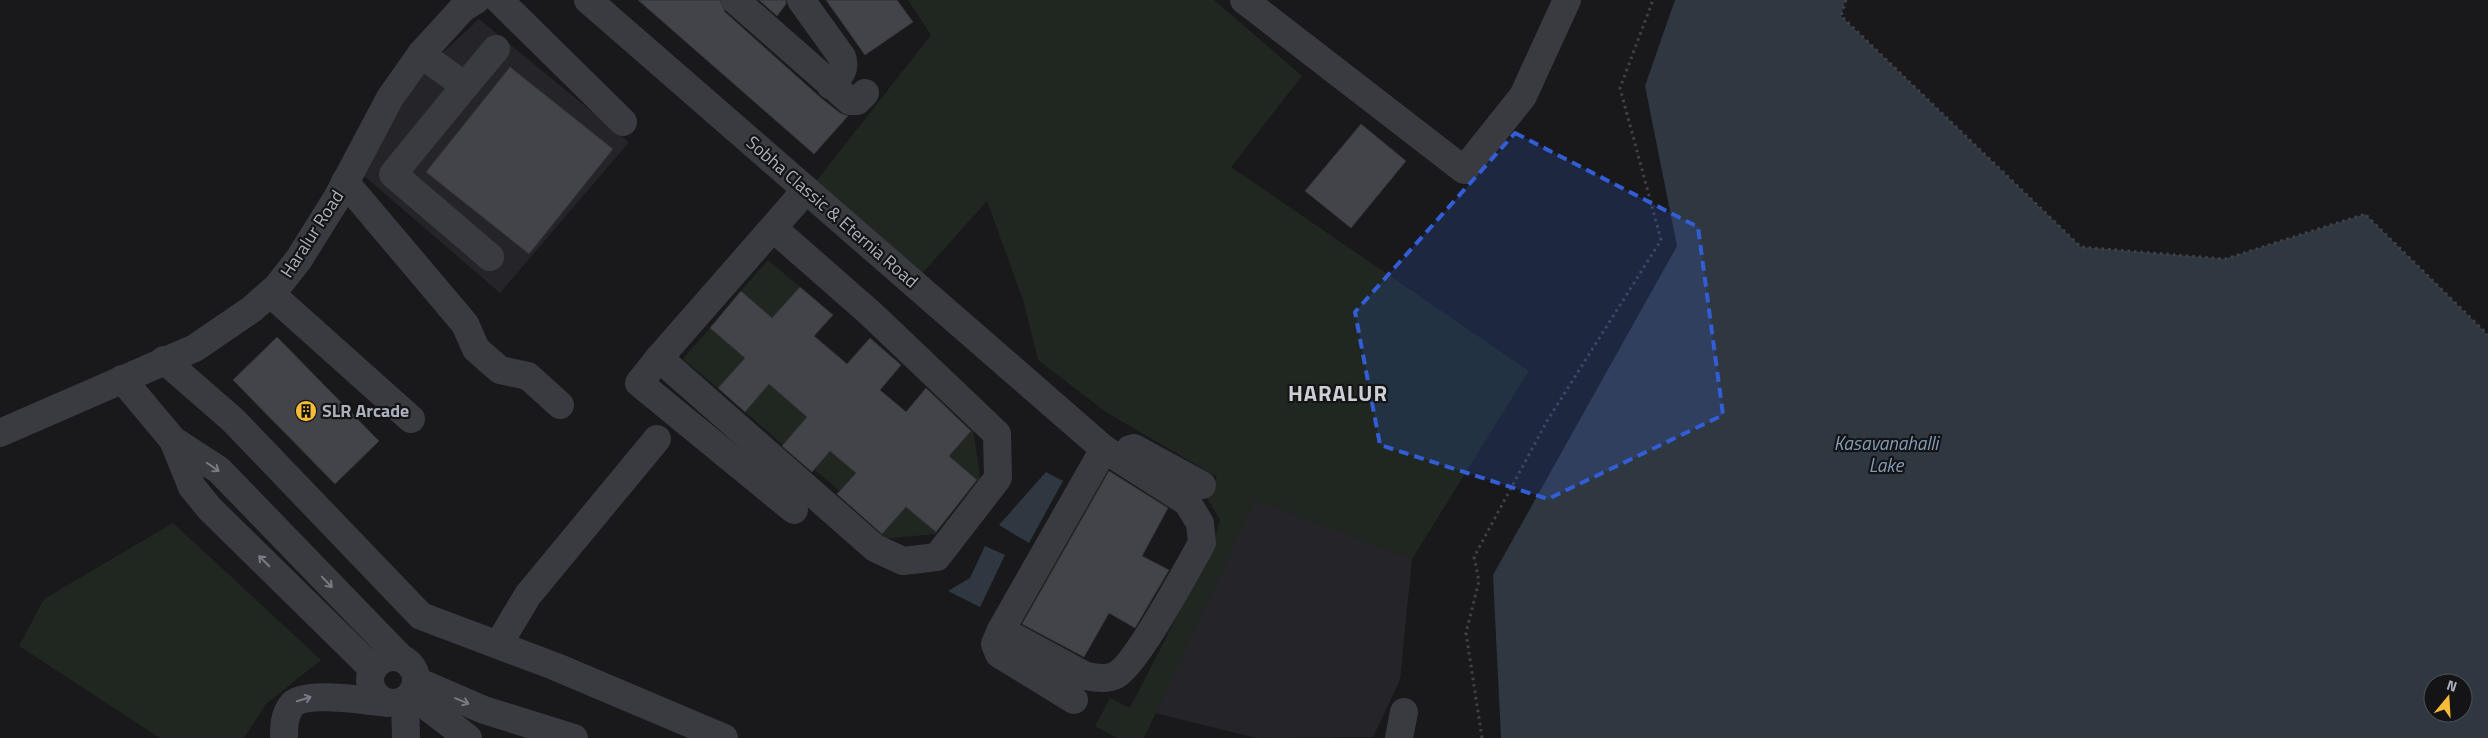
<svg xmlns="http://www.w3.org/2000/svg" width="2488" height="738" viewBox="0 0 2488 738" font-family="'Titillium Web',sans-serif">
	<style>
		.built { fill: #252529 }
		.green { fill: #1f2720 }
		.water { fill: #2f3840; fill-rule: evenodd }
		.building { fill: #434449; stroke: #333338 }
		.lines { fill: none; stroke-linecap: round; stroke-linejoin: round }
		.path { stroke: #404248; stroke-width: 3; stroke-dasharray: 2.5 4; stroke-linecap: butt }
		.minor { stroke: #3a3b41; stroke-width: 28 }
		.oneway { stroke: #787b84 }
		.marked { fill: #325dd4; fill-opacity: 0.2; stroke: #325dd4; stroke-width: 4; stroke-dasharray: 10 6; stroke-linejoin: round }
		.labels { text-anchor: middle; stroke-width: 4.5; stroke-linejoin: round; paint-order: stroke }
		.street-label { font-size: 18px; fill: #abb0bb; stroke: #141417 }
		.poi-label { font-size: 18px; font-weight: bold; fill: #abb0bb; stroke: #141417; text-anchor: start }
		.water-label { font-size: 19px; font-style: italic; fill: #829cb7; stroke: #141417 }
		.district-label { font-size: 22px; font-weight: bold; letter-spacing: 1px; fill: #cdcfd7; stroke: #141417 }
	</style>
	<rect width="100%" height="100%" fill="#19191c"/>
	<g class="built">
		<path d="M479,19L629,142L500,293L362,174L422,72Z"/>
		<path d="M1255,499L1412,559L1400,680L1373,737L1256,738L1155,713Z"/>
	</g>
	<g class="green">
		<path d="M908,0H1214L1302,76L1231,167L1529,371L1412,559L1255,500L1144,738H1117L1095,726L1110,698L1130,708L1213,546L1220,520L1206,496L1217,477L1106,412L1038,360L1023,300L987,201L918,278L814,184L931,35Z"/>
		<path d="M768,260L800,287L772,318L741,291Z"/>
		<path d="M710,328L745,358L718,388L683,359Z"/>
		<path d="M769,384L807,417L783,445L745,412Z"/>
		<path d="M973,428L981,484L949,456Z"/>
		<path d="M830,451L856,473L840,491L814,469Z"/>
		<path d="M906,507L938,534L878,539Z"/>
		<path d="M173,523L321,660L266,704L244,738H160L19,646L44,599Z"/>
	</g>
	<g class="water">
		<path d="M1675,0H1845L1841,16L2081,247L2225,259L2365,214L2488,335V738H1501L1493,575L1677,246L1645,86ZM2433,683H2463V713H2433Z"/>
		<path d="M1046,472L1063,481L1029,543L999,525Z"/>
		<path d="M985,546L1005,555L980,607L948,591L970,578Z"/>
	</g>
	<g class="building">
		<path d="M638,0H720L725,12L821,98L840,113L848,116L814,154Z"/>
		<path d="M759,0H786V4L777,16Z"/>
		<path d="M826,0H897L913,22L865,55Z"/>
		<path d="M510,67L613,149L529,254L426,172Z"/>
		<path d="M1361,124L1406,161L1351,228L1305,191Z"/>
		<path d="M800,287L833,315L814,336L847,364L870,338L901,365L880,390L906,412L926,388L971,431L949,456L977,480L936,532L906,507L882,534L837,494L856,473L830,451L812,472L782,446L807,417L769,384L745,412L718,388L745,358L710,328L741,291L772,318Z"/>
		<path d="M277,337L379,441L335,484L233,380Z"/>
		<path d="M1109,471L1168,508L1142,556L1169,570L1135,628L1109,613L1084,657L1022,624Z"/>
	</g>
	<g class="lines">
		<g class="path">
			<path d="M1846,0L1841,16L2081,247L2225,259L2365,214L2488,335"/>
			<path d="M1482,738L1466,633L1479,581L1474,557L1547,421L1661,240L1620,88L1653,0"/>
		</g>
		<g class="minor">
			<path d="M499,0L623,122"/>
			<path d="M588,0L1104,449"/>
			<path d="M735,0L850,101H857L865,93"/>
			<path d="M801,0L842,57C847,70 838,77 831,86"/>
			<path d="M1244,0L1464,170L1523,96L1567,0"/>
			<path d="M421,54L465,86L496,49"/>
			<path d="M465,86L393,174L490,257"/>
			<path d="M345,182L465,324L476,349L500,370L528,376L560,405"/>
			<path d="M773,228L870,313L997,434L998,478L937,557L903,561L875,548L659,358L806,190"/>
			<path d="M270,293L411,419"/>
			<path d="M659,358L639,383L794,510"/>
			<path d="M164,360L233,420L421,616L554,666L724,738"/>
			<path d="M122,379L173,440L219,470L401,658"/>
			<path d="M0,433L195,348L252,309L277,287L299,259L337,198L390,98L421,54L463,8L476,0"/>
			<path d="M173,440L192,487L210,509L373,669"/>
			<path d="M1104,449L1187,502L1200,523L1202,543C1188,568 1136,665 1116,675C1107,680 1095,678 1086,676L1001,630Z"/>
			<path d="M1130,449L1134,448L1202,485"/>
			<path d="M1001,630L995,644L999,654L1074,700"/>
			<path d="M498,645L528,595L657,439"/>
			<circle cx="393" cy="680" r="23"/>
			<path d="M417,681L484,710L574,738"/>
			<path d="M412,695L468,738"/>
			<path d="M405,701L406,738"/>
			<path d="M284,738C284,726 284,715 292,705C303,690 368,701 387,703"/>
			<path d="M1399,738L1404,712"/>
		</g>
	</g>
	<defs><path id="oneway-shaft" d="M-6 0H5M1.5-3L5.5 0L1.5 3" fill="none" stroke-width="1.6" stroke-linecap="round" stroke-linejoin="round" transform="scale(1.25)"/></defs>
	<g class="oneway">
		<use href="#oneway-shaft" transform="translate(213 467) rotate(35)"/>
		<use href="#oneway-shaft" transform="translate(264 561) rotate(-135)"/>
		<use href="#oneway-shaft" transform="translate(327 582) rotate(46)"/>
		<use href="#oneway-shaft" transform="translate(304 699) rotate(-17)"/>
		<use href="#oneway-shaft" transform="translate(462 701) rotate(23)"/>
	</g>
	<path class="marked" d="M1515,133L1698,227L1723,415L1548,499L1380,445L1355,312Z"/>
	<defs>
		<g id="building-disc" transform="scale(1.125)"><circle r="9.5" fill="#f6bc37" stroke="#141417"/><path d="M-4-6H4V6H1V3H-1V6H-4ZM-2.5-4.3h1.7v1.8h-1.7ZM.8-4.3h1.7v1.8H.8ZM-2.5-1h1.7V.8h-1.7ZM.8-1h1.7V.8H.8Z" fill="#111"/></g>
	</defs>
	<g fill-rule="evenodd">
		<use href="#building-disc" x="306" y="411"/>
	</g>
	<g class="labels">
		<g class="street-label">
			<text transform="translate(832 212) rotate(41)" y="6">Sobha Classic &amp; Eternia Road</text>
			<text transform="translate(312 234) rotate(-57)" y="6">Haralur Road</text>
		</g>
		<g class="poi-label">
			<text x="322" y="417">SLR Arcade</text>
		</g>
		<g class="water-label">
			<text x="1886" y="450">Kasavanahalli<tspan x="1886" dy="22">Lake</tspan></text>
		</g>
		<g class="district-label">
			<text x="1338" y="401">HARALUR</text>
		</g>
	</g>
	<g transform="translate(2448 698) rotate(18)"><circle r="24" fill="#141417" stroke="#505259"/>
	<path d="M0-4L9 19L0 12L-9 19Z" fill="#f6bc37"/>
	<text y="-8" font-size="14" font-weight="bold" text-anchor="middle" fill="#abb0bb">N</text>
	</g>
</svg>
